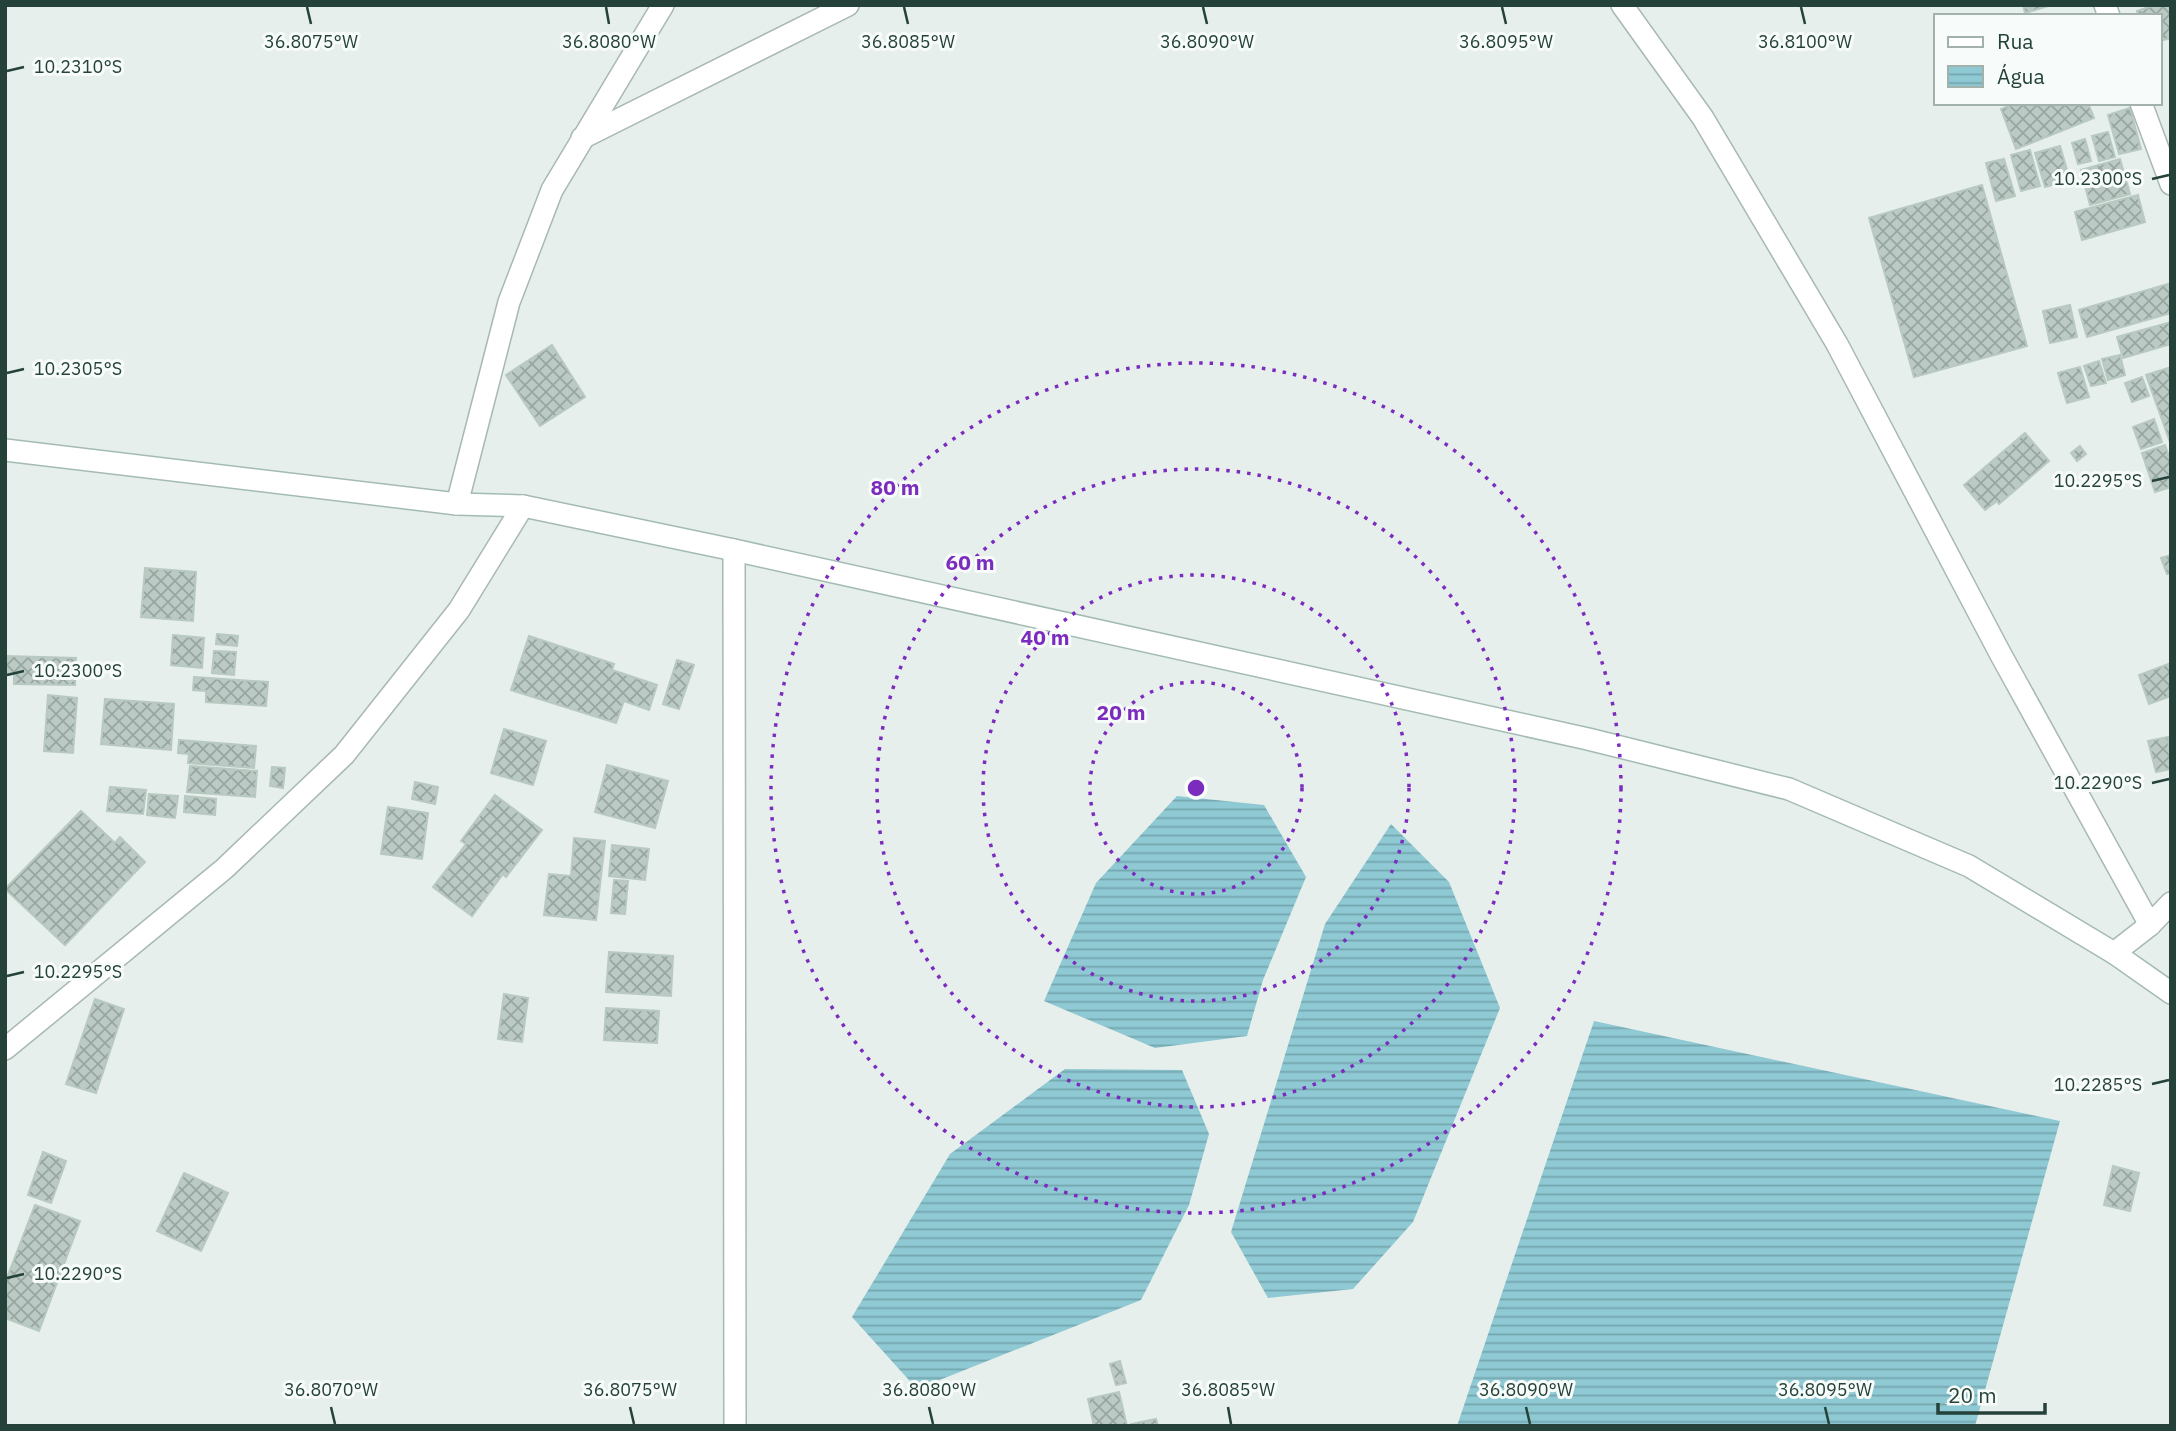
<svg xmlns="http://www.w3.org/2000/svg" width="2176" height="1431" viewBox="0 0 2176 1431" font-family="'IBM Plex Sans',sans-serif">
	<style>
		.water { fill: url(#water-rules) }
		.building { fill: url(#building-cross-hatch); stroke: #b8c9c2; stroke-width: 2 }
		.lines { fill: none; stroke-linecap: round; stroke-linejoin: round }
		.minor-casing { stroke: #a8b8b2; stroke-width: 24 }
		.secondary-casing { stroke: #a4bbb3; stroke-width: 24 }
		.minor { stroke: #fff; stroke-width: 21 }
		.secondary { stroke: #fff; stroke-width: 21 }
		.ticks { fill: none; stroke: #24423a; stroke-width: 2.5 }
		.ring { fill: none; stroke: #7b2cbf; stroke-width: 3.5; stroke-dasharray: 3.5 7 }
		.ticks-label { font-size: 18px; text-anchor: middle; fill: #24423a; stroke: #f7fbf9; stroke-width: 6; stroke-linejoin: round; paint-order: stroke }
		.centre { fill: #7b2cbf; stroke: #f7fbf9; stroke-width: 3.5 }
		.ring-label { font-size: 21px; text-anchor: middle; font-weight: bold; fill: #7b2cbf; stroke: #f7fbf9; stroke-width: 6; stroke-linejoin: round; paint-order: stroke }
	</style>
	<defs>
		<pattern id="water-rules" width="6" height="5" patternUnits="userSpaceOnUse" patternTransform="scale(1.75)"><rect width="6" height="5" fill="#8ec9d4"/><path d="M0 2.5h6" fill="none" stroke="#74a5ad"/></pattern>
		<pattern id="building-cross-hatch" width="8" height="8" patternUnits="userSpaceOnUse" patternTransform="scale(1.75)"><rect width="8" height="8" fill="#bbcac4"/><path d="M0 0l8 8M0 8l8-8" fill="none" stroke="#98a6a0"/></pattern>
	</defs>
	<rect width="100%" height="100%" fill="#e6efeb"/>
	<g class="water">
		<path d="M1177,796L1264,805L1306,877L1263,980L1247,1036L1155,1048L1044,1001L1096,883Z"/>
		<path d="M1391,824L1449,882L1500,1008L1413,1222L1353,1289L1268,1298L1231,1232L1325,924Z"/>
		<path d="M1594,1021L2060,1121L1975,1426H1457Z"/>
		<path d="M1065,1069L1182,1070L1209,1134L1189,1205L1141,1300L917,1389L852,1317L950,1154Z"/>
	</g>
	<g class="building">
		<path d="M2023,5H2051L2025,13Z"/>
		<path d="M2155,5H2171V38L2160,41V16H2138L2137,11Z"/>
		<path d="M2016,103H2088L2094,118L2016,149L2001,109Z"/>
		<path d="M2130,108L2141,149L2119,154L2108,115Z"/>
		<path d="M2108,132L2115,157L2099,161L2092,136Z"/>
		<path d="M2085,139L2091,161L2078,164L2072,143Z"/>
		<path d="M2060,146L2070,180L2045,187L2035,153Z"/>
		<path d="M2030,150L2040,186L2021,191L2011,155Z"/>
		<path d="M2004,159L2015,196L1996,201L1986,163Z"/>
		<path d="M2120,159L2130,194L2090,205L2081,170Z"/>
		<path d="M1982,185L2027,346L1914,377L1869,218Z"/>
		<path d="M2138,195L2145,222L2082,240L2075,212Z"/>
		<path d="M2171,283V313L2087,337L2079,310Z"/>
		<path d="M2070,305L2077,337L2050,343L2043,311Z"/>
		<path d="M2171,322V344L2123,358L2117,337Z"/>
		<path d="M552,345L585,397L540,426L506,375Z"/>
		<path d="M2120,355L2125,375L2108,380L2102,359Z"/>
		<path d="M2099,361L2106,383L2091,386L2084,366Z"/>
		<path d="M2080,367L2089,397L2067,403L2058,373Z"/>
		<path d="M2171,367V445L2146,375Z"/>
		<path d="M2142,377L2149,396L2132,402L2125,383Z"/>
		<path d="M2154,419L2162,442L2141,449L2133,427Z"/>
		<path d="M2025,433L2049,461L1999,504L1997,501L1985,510L1964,485Z"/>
		<path d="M2165,445L2171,462V487L2155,492L2142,453Z"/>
		<path d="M2080,446L2086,454L2077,461L2071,453Z"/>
		<path d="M2171,555V573L2167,574L2161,558Z"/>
		<path d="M145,568L196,572L193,621L141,617Z"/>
		<path d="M217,634L238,636L237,646L216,644Z"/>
		<path d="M173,635L204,638L202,668L171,665Z"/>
		<path d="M529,636L614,664L612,670L657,685L649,710L624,701L616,723L511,690Z"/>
		<path d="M214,651L236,652L234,675L212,673Z"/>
		<path d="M6,656L76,658L75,685L14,684V674H5Z"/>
		<path d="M677,660L694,665L679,709L663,704Z"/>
		<path d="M2171,663V696L2149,704L2139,675Z"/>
		<path d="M194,677L268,682L266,706L206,702V691L193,690Z"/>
		<path d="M48,695L77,698L73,753L44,751Z"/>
		<path d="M105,699L174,704L171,750L101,744Z"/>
		<path d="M504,729L546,741L533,785L491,773Z"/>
		<path d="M2168,737L2171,769L2156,772L2148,741Z"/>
		<path d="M179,740L256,746L254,768L188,763L189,754L178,753Z"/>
		<path d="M607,765L668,781L655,828L595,812Z"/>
		<path d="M190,766L257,771L255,797L187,792Z"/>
		<path d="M272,767L285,768L283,788L270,786Z"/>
		<path d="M415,782L438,787L435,804L412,799Z"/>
		<path d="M110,787L146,790L143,814L107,811Z"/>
		<path d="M149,794L178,796L175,818L147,815Z"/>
		<path d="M495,795L542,830L506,877L503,874L472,916L433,887L466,844L461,841Z"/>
		<path d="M185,796L216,799L215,815L184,812Z"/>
		<path d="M388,807L428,813L422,859L381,854Z"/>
		<path d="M81,811L115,843L120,837L145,862L65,945L5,889Z"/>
		<path d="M574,838L605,841L596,920L544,915L549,874L571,876Z"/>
		<path d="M612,845L649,849L645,880L609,876Z"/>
		<path d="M614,880L628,881L625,914L611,913Z"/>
		<path d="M609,952L673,956L671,996L606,992Z"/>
		<path d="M504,994L528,998L522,1042L498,1039Z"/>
		<path d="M95,999L124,1009L96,1093L66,1084Z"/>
		<path d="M606,1008L659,1011L657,1043L604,1040Z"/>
		<path d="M43,1152L66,1161L51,1203L28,1195Z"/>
		<path d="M2113,1166L2139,1173L2130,1211L2104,1205Z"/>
		<path d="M184,1173L228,1193L201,1251L157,1231Z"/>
		<path d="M35,1205L80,1221L39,1331L5,1318V1283Z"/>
		<path d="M1120,1361L1126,1383L1116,1385L1110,1364Z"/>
		<path d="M1119,1392L1127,1426H1094L1088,1399Z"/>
		<path d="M1156,1419L1158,1426H1131V1424Z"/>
	</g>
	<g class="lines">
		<g class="minor-casing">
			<g id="minor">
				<path d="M1622,5L1703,118L1837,344L2001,655L2150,925"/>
				<path d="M2105,5L2109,16"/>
				<path d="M2141,103L2171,184"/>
				<path d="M582,138L848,5"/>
				<path d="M457,504L509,302L552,190L663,5"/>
				<path d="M734,550L735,1426"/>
				<path d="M2114,953L2150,925L2171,903"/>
				<path d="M5,1049L224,869L344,755L459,610L523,506"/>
			</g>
		</g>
		<g class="secondary-casing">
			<path id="secondary" d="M5,450L457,504L523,506L734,550L1588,739L1789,789L1969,866L2114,953L2171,993"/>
		</g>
		<use href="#minor" class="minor"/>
		<use href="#secondary" class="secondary"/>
	</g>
	<path class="ticks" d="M307,7L311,24M606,7L609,24M904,7L908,24M1203,7L1207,24M1502,7L1506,24M1801,7L1805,24M7,71L24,67M2152,179L2169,175M7,373L24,369M2152,481L2169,477M7,675L24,671M2152,783L2169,779M7,976L24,972M2152,1084L2169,1080M7,1278L24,1274M331,1407L335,1424M630,1407L634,1424M929,1407L933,1424M1228,1407L1231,1424M1526,1407L1530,1424M1825,1407L1829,1424"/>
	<g class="ring">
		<circle cx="1196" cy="788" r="106"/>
		<circle cx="1196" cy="788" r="213"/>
		<circle cx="1196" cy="788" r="319"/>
		<circle cx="1196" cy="788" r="425"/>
	</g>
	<g class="ticks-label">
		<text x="311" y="48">36.8075°W</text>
		<text x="609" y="48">36.8080°W</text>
		<text x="908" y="48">36.8085°W</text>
		<text x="1207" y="48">36.8090°W</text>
		<text x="1506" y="48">36.8095°W</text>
		<text x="1805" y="48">36.8100°W</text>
		<text x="78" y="73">10.2310°S</text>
		<text x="2098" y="185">10.2300°S</text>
		<text x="78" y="375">10.2305°S</text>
		<text x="2098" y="487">10.2295°S</text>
		<text x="78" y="677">10.2300°S</text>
		<text x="2098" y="789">10.2290°S</text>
		<text x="78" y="978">10.2295°S</text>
		<text x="2098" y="1091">10.2285°S</text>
		<text x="78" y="1280">10.2290°S</text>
		<text x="331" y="1396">36.8070°W</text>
		<text x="630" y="1396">36.8075°W</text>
		<text x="929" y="1396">36.8080°W</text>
		<text x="1228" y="1396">36.8085°W</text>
		<text x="1526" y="1396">36.8090°W</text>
		<text x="1825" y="1396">36.8095°W</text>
	</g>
	<circle cx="1196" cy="788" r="10" class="centre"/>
	<g class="ring-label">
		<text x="895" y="495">80 m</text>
		<text x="970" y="570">60 m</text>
		<text x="1045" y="645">40 m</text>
		<text x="1121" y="720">20 m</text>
	</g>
	<rect width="2176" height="1431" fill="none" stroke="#24423a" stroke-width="14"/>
	<rect x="1934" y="14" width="228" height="91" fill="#f7fbf9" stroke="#a3b1ad" stroke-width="2"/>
	<rect x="1948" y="37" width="35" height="10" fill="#ffffff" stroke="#a3b1ad" stroke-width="2"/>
	<text x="1997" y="49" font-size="21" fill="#24423a">Rua</text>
	<rect x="1948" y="66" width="35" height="21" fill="url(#water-rules)" stroke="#a3b1ad" stroke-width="2"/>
	<text x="1997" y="84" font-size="21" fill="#24423a">Água</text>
	<path d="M1938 1403v10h107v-10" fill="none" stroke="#24423a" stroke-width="3.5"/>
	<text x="1948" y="1403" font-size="21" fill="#24423a" stroke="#f7fbf9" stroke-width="5" paint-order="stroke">20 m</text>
</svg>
